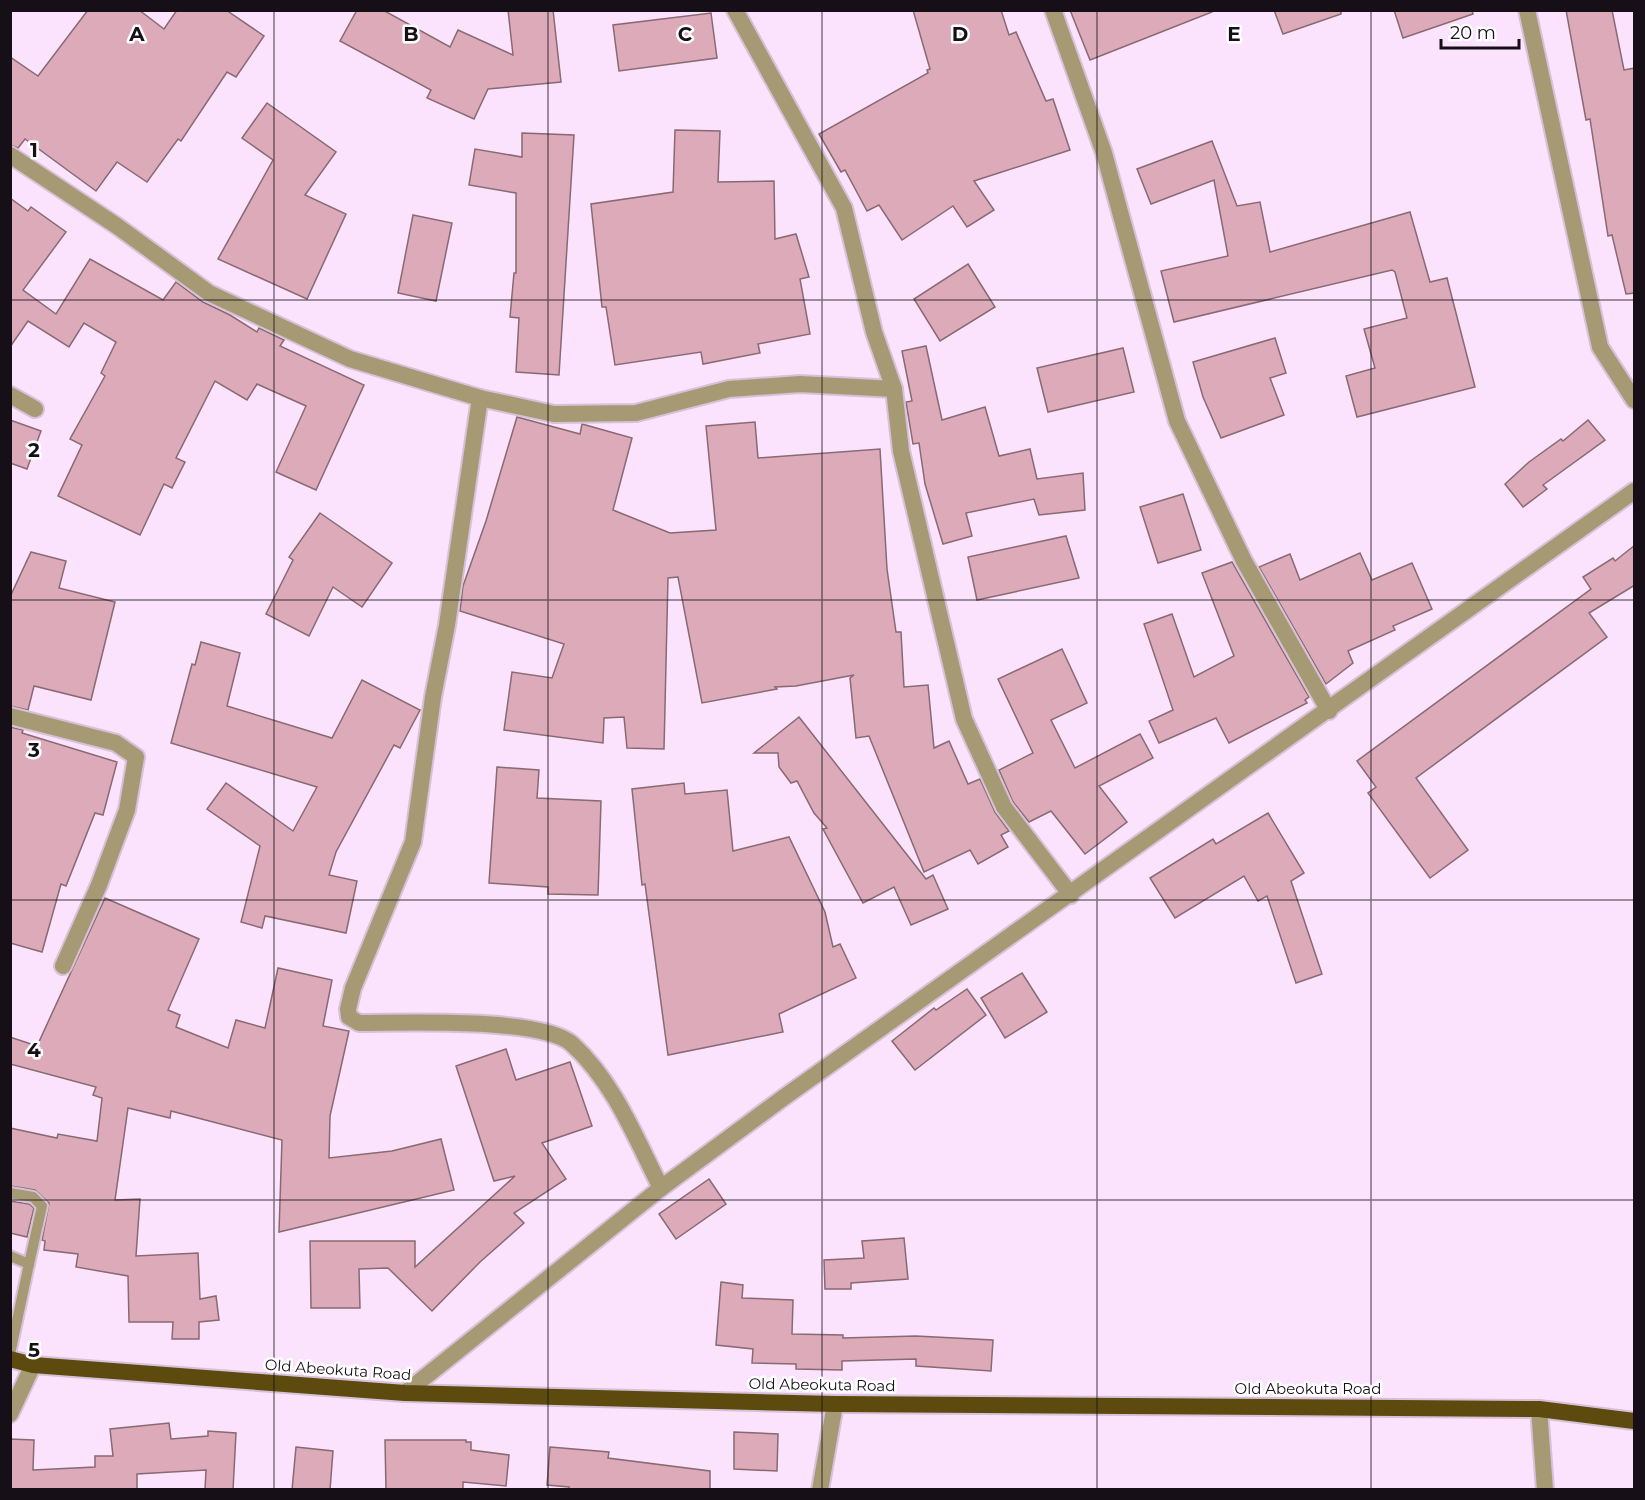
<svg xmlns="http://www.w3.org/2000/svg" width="1645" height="1500" viewBox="0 0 1645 1500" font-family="Montserrat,sans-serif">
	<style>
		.building { fill: #dcaab9; stroke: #896972; stroke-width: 1.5 }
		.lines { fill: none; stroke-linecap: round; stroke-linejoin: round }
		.service-casing { stroke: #d7c1d8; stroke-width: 14 }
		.minor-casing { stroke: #d7c1d8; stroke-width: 20 }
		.tertiary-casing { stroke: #d7c1d8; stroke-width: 20 }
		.trunk-casing { stroke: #d7c1d8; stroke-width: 20 }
		.service { stroke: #a69a74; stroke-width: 10 }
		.minor { stroke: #a69a74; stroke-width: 16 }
		.tertiary { stroke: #a69a74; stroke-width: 16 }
		.trunk { stroke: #5c4a0e; stroke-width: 16 }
		.grid { fill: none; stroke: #170f17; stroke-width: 1.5; stroke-opacity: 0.55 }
		.labels { text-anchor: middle; stroke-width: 5; stroke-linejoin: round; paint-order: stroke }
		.street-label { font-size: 15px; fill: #170f17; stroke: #fff }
		.grid-label { font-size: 20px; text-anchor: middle; font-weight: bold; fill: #170f17; stroke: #fff; stroke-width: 5; stroke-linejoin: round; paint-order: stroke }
	</style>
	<rect width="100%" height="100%" fill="#fbe3fd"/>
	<g class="building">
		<path d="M88,10H139L164,29L177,10H226L264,36L236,77L227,72L181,141L178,139L147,182L117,162L96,191L25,139L18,148L10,145V57L38,76Z"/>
		<path d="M357,10H383L450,47L458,30L513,55L508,10H553L561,82L488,89L474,119L427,98L431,90L340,41Z"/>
		<path d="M913,10H1001L1009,35L1016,32L1046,101L1053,99L1070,150L974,181L994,210L967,227L953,206L902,240L879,205L867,211L845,170L841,172L819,134L928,73L927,70L930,69Z"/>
		<path d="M1070,10H1212V12L1090,60Z"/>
		<path d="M1274,10H1341V14L1283,34Z"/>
		<path d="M1394,10H1472L1473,14L1403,38Z"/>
		<path d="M1566,10H1612L1624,70L1635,68V293L1626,294L1612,235L1608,236L1590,119L1586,120Z"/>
		<path d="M711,13L717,58L619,71L613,25Z"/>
		<path d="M267,103L336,152L305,195L346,214L307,299L218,259L273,160L242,138Z"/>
		<path d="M675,130L720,131L718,182L774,181L775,239L796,234L809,277L800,279L810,334L758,344L760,353L703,364L701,352L615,365L606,307H602L591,204L673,192Z"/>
		<path d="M522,133L574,135L559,375L516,372L519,318L510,317L514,273H516V193L469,185L475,149L522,157Z"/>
		<path d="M1212,141L1237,206L1260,202L1270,252L1410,212L1430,282L1447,278L1475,387L1357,417L1346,376L1375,368L1364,329L1407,318L1395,272L1392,270L1174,322L1161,271L1228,256L1214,180L1151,204L1137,169Z"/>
		<path d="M10,198L28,211L31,207L66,232L23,290L56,314L90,259L163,300L176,282L203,302L230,315L257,332L259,328L284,340L280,346L364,385L316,490L276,472L306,406L257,384L247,400L215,381L176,458L185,462L172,488L164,484L140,535L58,496L82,445L70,439L105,376L101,373L116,342L84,323L69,347L28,321L10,347Z"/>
		<path d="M413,215L452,223L436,301L398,293Z"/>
		<path d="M968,264L995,307L940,341L914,299Z"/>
		<path d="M1275,338L1286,373L1270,378L1284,415L1221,438L1203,397L1193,362Z"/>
		<path d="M926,346L942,420L985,407L999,456L1030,449L1037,479L1083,473L1085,510L1039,515L1034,499L966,513L972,536L943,544L925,484L919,443L913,444L906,402L912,401L902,351Z"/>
		<path d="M1123,348L1134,392L1048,412L1037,368Z"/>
		<path d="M517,417L580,434L582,424L632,438L613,510L670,533L716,530L706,426L755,422L758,458L880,449L887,569L896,632H901L904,687L928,685L934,748L949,741L968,784L980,779L995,812L1009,831L1001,835L1008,847L978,864L970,850L924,872L869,736L856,738L850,678L854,675L796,686L775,687L777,689L702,703L678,577L668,578L664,749L627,748L624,717L604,718L603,743L504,730L512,672L552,678L564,644L460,611L463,586L486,521Z"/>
		<path d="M10,420L41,431L27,469L10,463Z"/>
		<path d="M1588,420L1605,440L1543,485L1547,489L1523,507L1505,484L1529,462L1561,439L1563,441Z"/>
		<path d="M1183,494L1201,550L1158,563L1140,507Z"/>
		<path d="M320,513L392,563L362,607L333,587L309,636L266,614L293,560L289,557Z"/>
		<path d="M1066,536L1079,578L977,600L968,557Z"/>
		<path d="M1635,545V585L1589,613L1607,637L1416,778L1468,850L1430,878L1368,793L1376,787L1357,761L1591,589L1583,577L1613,558L1615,561Z"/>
		<path d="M31,552L66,561L59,588L115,602L91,700L34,686L28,710L10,706V597Z"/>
		<path d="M1360,553L1372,580L1412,563L1432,609L1393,626L1395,630L1348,651L1353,663L1326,684L1259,567L1290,554L1300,580Z"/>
		<path d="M1232,562L1309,697L1305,700L1307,703L1229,743L1216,718L1159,743L1149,721L1173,710L1144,624L1172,614L1194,677L1234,656L1202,573Z"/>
		<path d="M201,642L240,653L227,706L332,738L362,680L420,710L400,748L394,745L336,852L329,875L357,881L346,933L265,916L262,928L241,922L260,846L207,809L226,783L293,831L317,787L171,743L192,664L195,665Z"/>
		<path d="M1062,649L1087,703L1051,720L1075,768L1140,734L1153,758L1099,786L1127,822L1085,854L1051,811L1029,822L1013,802L999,770L1033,753L998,679Z"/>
		<path d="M799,717L926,879L933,875L948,909L911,925L894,887L863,903L823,829L827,828L814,813L797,781L791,783L779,767L778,753H754Z"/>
		<path d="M10,727L23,730L22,733L117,762L103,815L95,813L66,886L61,884L42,952L10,943Z"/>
		<path d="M497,767L539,770L537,798L601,801L598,895L548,894V887L489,883Z"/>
		<path d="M684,783L685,794L727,790L733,851L789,837L825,912L833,947L840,944L856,978L779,1014L783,1032L668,1055L645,884L642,885L632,789Z"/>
		<path d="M1268,813L1304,873L1291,881L1322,974L1296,983L1267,896L1258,901L1244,876L1175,918L1150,878L1213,839L1216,844Z"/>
		<path d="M105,898L199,939L168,1010L180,1015L176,1027L228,1048L236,1020L265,1028L278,968L332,980L323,1026L349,1031L330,1116L329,1158L392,1151L441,1139L454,1190L279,1232L282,1140L171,1111L170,1118L128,1108L115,1200L140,1199L136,1256L198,1253L200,1299L216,1296L219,1320L199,1322V1339H172L173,1322H129L128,1276L76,1267L78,1254L44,1250L45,1241L42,1240L49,1203L35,1190L10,1186V1128L57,1138L58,1134L97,1141L102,1098L93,1095L96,1087L10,1064V1037L37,1046Z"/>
		<path d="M1022,973L1047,1012L1005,1038L981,998Z"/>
		<path d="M967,989L986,1015L915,1070L892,1041L934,1008L936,1010Z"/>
		<path d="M506,1049L516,1080L570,1062L592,1126L542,1143L566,1179L514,1213L524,1223L480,1262L432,1311L388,1268L359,1269L360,1308H311L310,1241H415V1267L515,1176L494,1181L456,1066Z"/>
		<path d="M709,1179L726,1204L676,1239L659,1214Z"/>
		<path d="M10,1201L29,1204L34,1208L27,1237L10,1233Z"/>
		<path d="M904,1238L908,1279L851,1283V1289H825L824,1260L864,1258L862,1241Z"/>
		<path d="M721,1282L743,1285L742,1298L793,1300L792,1334L843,1335V1338L916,1336L993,1340L991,1371L916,1366V1359L842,1361V1370L796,1369V1364L752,1363L753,1349L716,1345Z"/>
		<path d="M169,1423L171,1439L208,1436V1431L236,1433L233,1490H205L206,1470L137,1474V1490H10V1439L34,1440L33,1470L95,1467V1456H113L110,1429Z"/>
		<path d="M734,1432L778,1434L777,1471L734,1469Z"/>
		<path d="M385,1440H466V1442H471V1450L509,1455L506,1486L463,1482V1490H386Z"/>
		<path d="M296,1447L333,1451L330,1490H292Z"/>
		<path d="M550,1447L609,1452L608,1458L710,1471V1490H569V1487L547,1485Z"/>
	</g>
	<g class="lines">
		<g class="service-casing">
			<g id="service">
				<path d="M10,1193L33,1197L42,1206L29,1264"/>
				<path d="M10,1256L29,1264L10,1354"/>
			</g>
		</g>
		<g class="minor-casing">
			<g id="minor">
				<path d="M735,10L844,208L874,332L894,389L901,451L964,719L1004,807L1071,895"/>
				<path d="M1053,10L1104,153L1177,421L1244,561L1329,711"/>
				<path d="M1527,10L1600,347L1634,400"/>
				<path d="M10,155L117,226L209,293L350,359L480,398L554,414L636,413L729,389L800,384L894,389"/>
				<path d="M10,395L35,409"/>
				<path d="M480,398L447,625L433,697L413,842L353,988L348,1009L349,1017L359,1023C403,1023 542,1017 572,1044C614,1082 636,1139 661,1188"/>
				<path d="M10,716L116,743L136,757L127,810L99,885L63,966"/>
				<path d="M1539,1409L1545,1490"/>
				<path d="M10,1414L33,1365"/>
				<path d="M820,1490L835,1404"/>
			</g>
		</g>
		<g class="tertiary-casing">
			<path id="tertiary" d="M405,1393L661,1188L783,1098L1634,491"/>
		</g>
		<g class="trunk-casing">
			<path id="trunk" d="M10,1359L33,1365L405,1393L835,1404L1539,1409L1634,1421"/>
		</g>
		<use href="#service" class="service"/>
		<use href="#minor" class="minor"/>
		<use href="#tertiary" class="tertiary"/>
		<use href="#trunk" class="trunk"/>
	</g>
	<path class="grid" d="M274,10V1490M548,10V1490M822,10V1490M1097,10V1490M1371,10V1490M10,300H1634M10,600H1634M10,900H1634M10,1200H1634"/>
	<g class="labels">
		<g class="street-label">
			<text transform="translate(338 1370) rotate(4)" y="5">Old Abeokuta Road</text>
			<text transform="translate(822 1385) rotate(1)" y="5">Old Abeokuta Road</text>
			<text x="1308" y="1394">Old Abeokuta Road</text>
		</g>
	</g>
	<g class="grid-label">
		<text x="137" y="41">A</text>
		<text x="411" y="41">B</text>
		<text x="685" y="41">C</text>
		<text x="960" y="41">D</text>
		<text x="1234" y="41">E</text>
		<text x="34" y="157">1</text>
		<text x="34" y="457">2</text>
		<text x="34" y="757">3</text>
		<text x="34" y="1057">4</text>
		<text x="34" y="1357">5</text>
	</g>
	<rect width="1645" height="1500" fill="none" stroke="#170f17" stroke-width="24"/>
	<path d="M1441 39v9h78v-9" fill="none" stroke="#170f17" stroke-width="3"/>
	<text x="1450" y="39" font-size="18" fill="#170f17" stroke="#ffffff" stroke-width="4.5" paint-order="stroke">20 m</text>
</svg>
